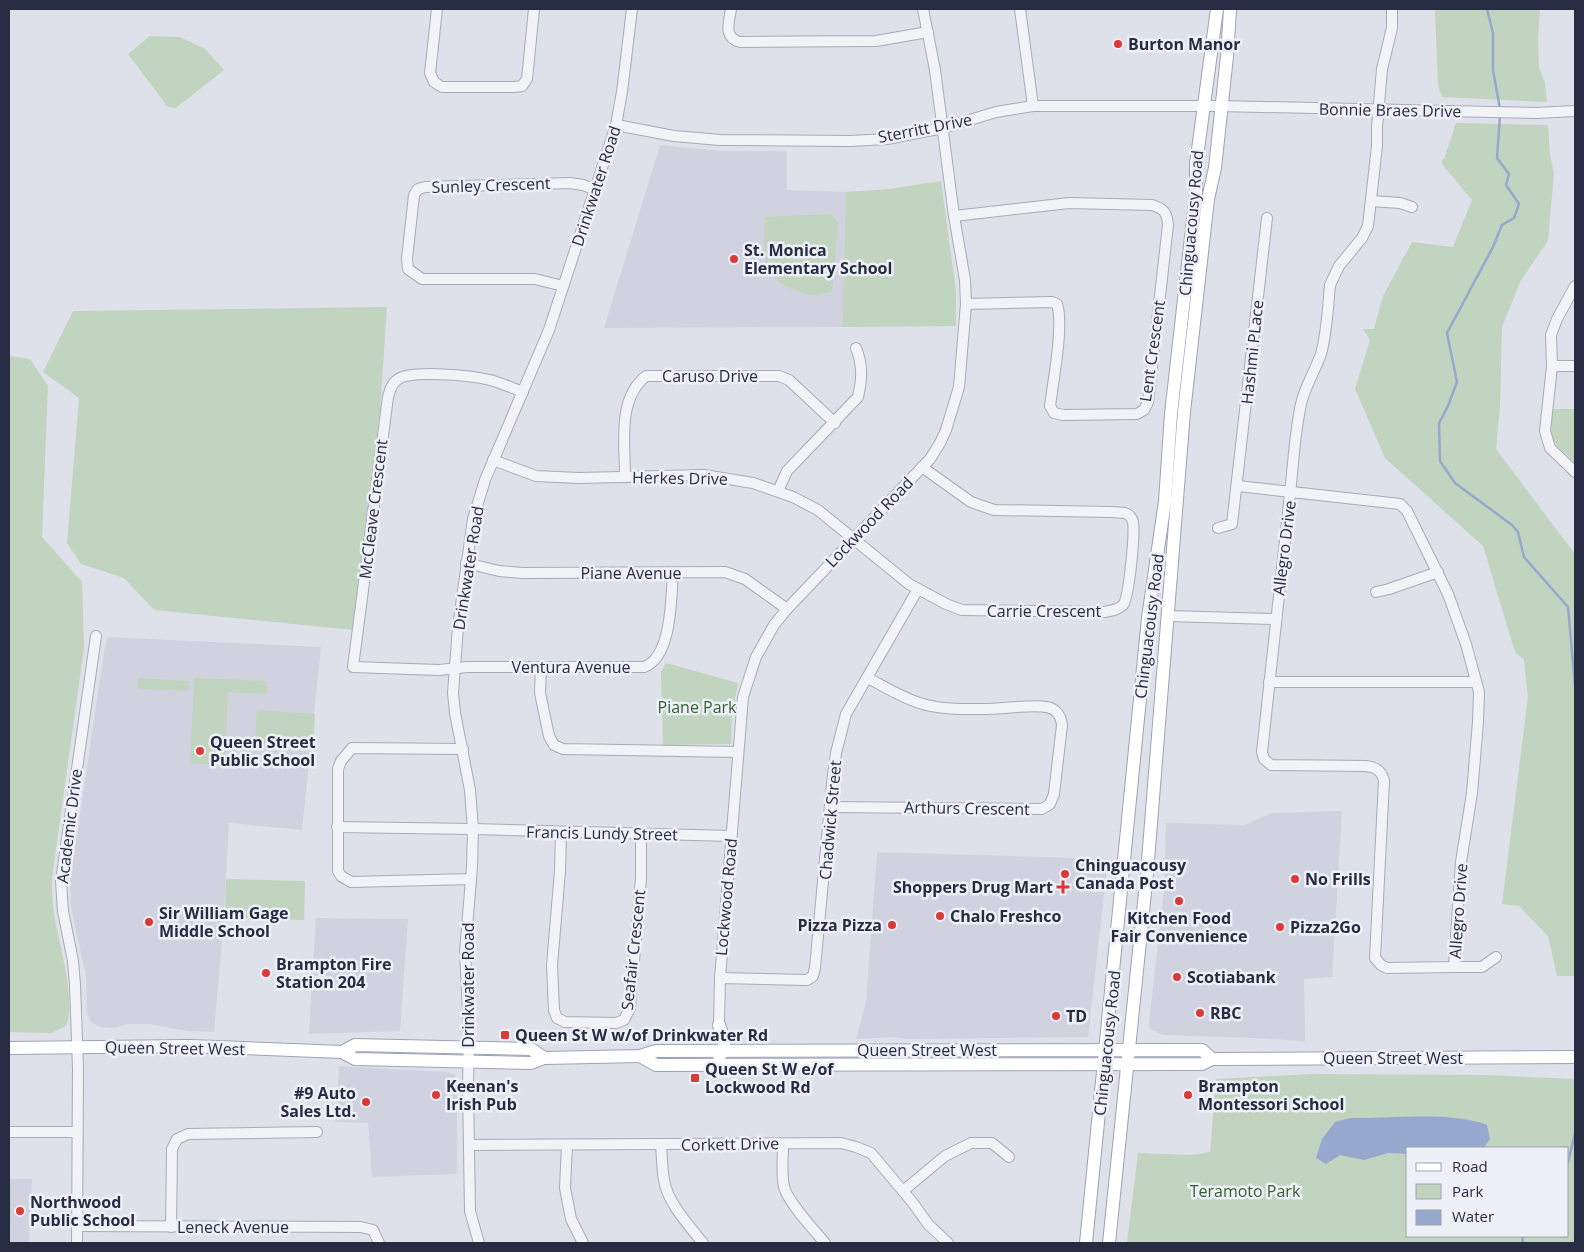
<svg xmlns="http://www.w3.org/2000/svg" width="1584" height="1252" viewBox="0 0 1584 1252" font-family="'Open Sans',sans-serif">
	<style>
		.built { fill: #d0d3df }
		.green { fill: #c1d4bf; fill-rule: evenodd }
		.water { fill: #96a8cd }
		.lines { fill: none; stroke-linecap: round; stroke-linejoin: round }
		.stream { stroke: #96a8cd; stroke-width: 2.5 }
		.minor-casing { stroke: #a7abb7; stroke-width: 12 }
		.major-casing { stroke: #9da3b6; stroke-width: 14 }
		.minor { stroke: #f2f3f7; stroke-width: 10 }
		.major { stroke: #fff; stroke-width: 12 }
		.poi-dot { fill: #db3937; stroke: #eef0f7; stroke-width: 2 }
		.labels { text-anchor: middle; stroke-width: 5; stroke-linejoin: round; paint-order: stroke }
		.poi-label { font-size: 16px; font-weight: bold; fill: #262c42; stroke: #eef0f7; text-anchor: start }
		.street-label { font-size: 16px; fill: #262c42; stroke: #eef0f7 }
		.park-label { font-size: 16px; fill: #335f32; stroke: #eef0f7 }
	</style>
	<rect width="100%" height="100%" fill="#dee1e9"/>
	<g class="built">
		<path d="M660,145L720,151H787V190L846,192L842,327L604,328Z"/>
		<path d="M108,637L321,647L302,830L229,823L223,929L214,1032L187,1031L149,1024H128L114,1028L100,1027L91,1022L87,1014L86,976L71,907L70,881L105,646Z"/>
		<path d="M1342,811L1332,977L1304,979L1305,1041L1252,1038L1163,1035L1150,1029L1149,1023L1164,890L1166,823L1244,825L1272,813Z"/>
		<path d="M877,852L1108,859L1088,1037L907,1039L894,1037L856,1039L866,1003Z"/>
		<path d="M316,918L408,919L400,1031L309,1034Z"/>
		<path d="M338,1066L447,1072L455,1075L457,1080V1174L372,1177L368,1123L335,1122L339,1071Z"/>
		<path d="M9,1179H32L29,1243H9Z"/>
	</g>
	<g class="green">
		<path d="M1435,9H1540L1538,41L1539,67L1545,83L1547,102L1442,97L1438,85Z"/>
		<path d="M150,36L180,37L205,49L224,70L176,108L168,107L128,54Z"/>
		<path d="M1456,123L1548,125L1550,155L1554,173L1548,241L1521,280L1502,327L1500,407L1496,449L1575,554V976H1557L1548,936L1519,906L1502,904L1528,697L1524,660L1515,652L1483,546L1385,458L1355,389L1370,340L1363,329H1374L1383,296L1412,242L1453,247L1472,200L1442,164V159H1444Z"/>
		<path d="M941,181L956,291V326L842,327L846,192L889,189Z"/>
		<path d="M831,214L838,223L832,292C826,293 819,295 813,295C796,293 774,284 768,267C762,251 764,233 765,217Z"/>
		<path d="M387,307L380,411L353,630L154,610L124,578L81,564L67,543L79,398L43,372L73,311Z"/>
		<path d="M9,356L30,359L48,386L42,537L82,582L84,648L52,878C52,890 52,902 54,914C58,941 77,1001 66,1026L51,1033L9,1032Z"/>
		<path d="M1553,409H1575V463C1551,439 1549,446 1553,409Z"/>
		<path d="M666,663L738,683L732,715L731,744L663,745L661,672Z"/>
		<path d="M138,678L189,681L188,691L138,689Z"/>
		<path d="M194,678L267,681L266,694L228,692L225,766L190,763Z"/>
		<path d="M257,710L315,714L313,748L255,744Z"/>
		<path d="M226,879L305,881L304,920L225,918Z"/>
		<path d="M1312,1074L1485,1075L1575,1079V1243H1127L1138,1153L1191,1155L1210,1152L1216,1079ZM1408,1148H1568V1236H1408Z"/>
		<rect x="9" y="1184" width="2" height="41"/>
	</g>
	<path class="water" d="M1350,1118C1392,1119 1449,1111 1487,1125L1490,1139L1484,1148H1408V1154L1388,1153L1364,1160L1340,1155L1326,1164L1316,1158L1322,1139L1335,1122Z"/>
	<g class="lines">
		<g class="stream">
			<path d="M1487,9L1493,33V70L1500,109"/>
			<path d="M1500,115L1497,158L1509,174L1506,185L1519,204L1514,218L1502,225L1493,247L1447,333L1457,382L1448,406L1439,423L1440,461L1455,483L1512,525L1518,532L1524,557L1568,607L1575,685"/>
			<path d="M1568,1162L1575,1133"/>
			<path d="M1522,1236L1523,1243"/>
		</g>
		<g class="minor-casing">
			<g id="minor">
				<path d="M437,9L430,73L434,82L442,87H514L522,86L527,79L534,9"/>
				<path d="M731,9C729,22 723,38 740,42L876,41L928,32"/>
				<path d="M1020,9L1033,106"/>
				<path d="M616,125L674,136L720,140L850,141L887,139L907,135L943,128L996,112L1033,106H1220L1536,113L1575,111"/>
				<path d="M1371,201L1400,203L1412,207"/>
				<path d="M954,216L1069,203L1152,205C1164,209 1167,212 1168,225L1148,402L1144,410L1137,414L1063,415L1054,413L1050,406C1053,382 1064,325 1057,304L1052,302L966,304"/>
				<path d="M563,286L535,279H422L408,269L407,259L414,195L418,189L425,187L570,183L583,185L594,189"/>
				<path d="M1575,286L1557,319L1551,335L1552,366L1545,431L1550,448L1575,472"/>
				<path d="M1552,366H1575"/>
				<path d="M523,392C512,388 501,383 490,380C473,376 410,369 397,380C391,384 390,391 388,397L353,667L439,670L467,667H644C672,657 671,598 673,573"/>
				<path d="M493,460L536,476L579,478L704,475L753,483L793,497L818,510L909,584L946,604L962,610L1104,612C1111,611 1118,610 1123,605C1129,598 1135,534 1133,522C1132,518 1132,519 1129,515L1125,513L1112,512L994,510L971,502L922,467"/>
				<path d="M625,477C625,444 617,399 646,376H779L789,380L835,423"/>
				<path d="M1237,486C1258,488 1280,491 1301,493L1400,504L1407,511L1448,594L1466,644L1479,692L1478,722L1472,793L1461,862L1454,967L1387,968L1381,965L1375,958L1384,781C1382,771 1376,767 1366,766L1271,765L1264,759L1262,752L1289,503C1293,471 1294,436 1301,404C1305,386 1315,371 1321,354C1327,332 1328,307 1330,285L1339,266L1362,238L1368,226L1377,146V127L1382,69L1392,28V9"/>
				<path d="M778,491L787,471L858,397C862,380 863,365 856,348"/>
				<path d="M1218,528L1232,524L1267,218"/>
				<path d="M466,563L499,571L523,573L725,572L745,579L787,609"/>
				<path d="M1376,592L1389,589L1438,572"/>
				<path d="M1168,616L1276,619"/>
				<path d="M541,667L540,693L549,736L554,745L563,749L738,752"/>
				<path d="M1269,682H1476"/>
				<path d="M463,749L352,748L341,761L338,769V871L341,876L351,882L471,879"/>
				<path d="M830,807L1042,809L1050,804L1054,794L1062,725C1061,716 1056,708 1046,707C1031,704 1005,709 988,709C967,709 943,710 923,704C904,699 885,687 868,678"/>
				<path d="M337,827L473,829L731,836"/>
				<path d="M561,832L560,871L552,965L554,1010L557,1018L565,1022L616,1023L624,1020L630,1008L641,878V834"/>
				<path d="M1454,967H1482L1496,957"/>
				<path d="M720,978L807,980L813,976L815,968L832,783L836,753L846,714L918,589"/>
				<path d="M719,1025L720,978L743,697L756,657L774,625L787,609L930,459L940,443L946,430L959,387L966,304L965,280L954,216L935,70L923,9"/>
				<path d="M9,1132H77"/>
				<path d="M783,1144C783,1158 781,1173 784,1187C788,1202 814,1230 825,1243"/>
				<path d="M470,1145L841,1143L856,1147L871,1153L913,1203L928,1224L948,1243"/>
				<path d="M567,1145L565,1188L571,1219L583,1243"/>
				<path d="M661,1145C662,1156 662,1169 664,1180C667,1202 690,1227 703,1243"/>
				<path d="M903,1191L945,1156L971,1143H992L1009,1157"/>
				<path d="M78,1226L361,1227L373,1230L379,1243"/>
				<path d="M171,1227L172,1149L177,1139L188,1134L317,1132"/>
				<path d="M77,1243L78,1068L75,985L73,961L63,911L61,881L96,636"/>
				<path d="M479,1243L470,1211L468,1087L469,1032L465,952L472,867L473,829L470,790L455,713L453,693L458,627L473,519L485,480L549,330L616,125L622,92L632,9"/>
			</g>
		</g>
		<g class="major-casing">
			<g id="major">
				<path d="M719,1025L724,1040V1051L719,1056"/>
				<path d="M9,1048L190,1046L342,1052L355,1059L531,1063L544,1058L640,1056L656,1051L1202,1050L1212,1059"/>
				<path d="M342,1052L355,1045L531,1049L544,1058"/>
				<path d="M640,1056L656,1065L1202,1064L1212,1059L1575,1057"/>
				<path d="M1086,1243L1148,618L1165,501L1171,414L1196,193V164L1217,9"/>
				<path d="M1109,1243L1147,873L1184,412L1208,199L1215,168L1227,56L1230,9"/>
			</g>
		</g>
		<use href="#minor" class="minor"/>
		<use href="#major" class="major"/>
	</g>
	<g class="poi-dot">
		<circle cx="1118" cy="44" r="5"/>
		<circle cx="734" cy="259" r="5"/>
		<circle cx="200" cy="751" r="5"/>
		<circle cx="1065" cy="874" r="5"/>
		<circle cx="1295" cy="879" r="5"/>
		<path d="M1060.5 879.5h5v5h5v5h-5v5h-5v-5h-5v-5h5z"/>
		<circle cx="1179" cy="901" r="5"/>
		<circle cx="940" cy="916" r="5"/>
		<circle cx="149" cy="922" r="5"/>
		<circle cx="892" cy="925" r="5"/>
		<circle cx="1280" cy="927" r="5"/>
		<circle cx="266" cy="973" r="5"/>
		<circle cx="1177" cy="977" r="5"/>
		<circle cx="1200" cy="1013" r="5"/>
		<circle cx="1056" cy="1016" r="5"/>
		<rect x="500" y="1030" width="10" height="10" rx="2.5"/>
		<rect x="690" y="1073" width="10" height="10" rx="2.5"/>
		<circle cx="436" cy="1095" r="5"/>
		<circle cx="1188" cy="1095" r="5"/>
		<circle cx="366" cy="1102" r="5"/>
		<circle cx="20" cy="1211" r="5"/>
	</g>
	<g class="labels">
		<g class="poi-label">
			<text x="1128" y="50">Burton Manor</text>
			<text x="744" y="256">St. Monica<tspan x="744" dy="18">Elementary School</tspan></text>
			<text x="210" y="748">Queen Street<tspan x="210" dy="18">Public School</tspan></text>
			<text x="1075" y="871">Chinguacousy<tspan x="1075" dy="18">Canada Post</tspan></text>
			<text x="1305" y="885">No Frills</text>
			<text x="1053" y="893" text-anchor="end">Shoppers Drug Mart</text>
			<text x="159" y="919">Sir William Gage<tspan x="159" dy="18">Middle School</tspan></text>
			<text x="950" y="922">Chalo Freshco</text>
			<text x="1179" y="924" text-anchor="middle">Kitchen Food<tspan x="1179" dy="18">Fair Convenience</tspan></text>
			<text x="882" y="931" text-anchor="end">Pizza Pizza</text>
			<text x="1290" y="933">Pizza2Go</text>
			<text x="276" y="970">Brampton Fire<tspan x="276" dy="18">Station 204</tspan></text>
			<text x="1187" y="983">Scotiabank</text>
			<text x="1210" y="1019">RBC</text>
			<text x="1066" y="1022">TD</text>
			<text x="515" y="1041">Queen St W w/of Drinkwater Rd</text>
			<text x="705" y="1075">Queen St W e/of<tspan x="705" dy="18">Lockwood Rd</tspan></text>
			<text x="446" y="1092">Keenan's<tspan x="446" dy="18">Irish Pub</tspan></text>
			<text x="1198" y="1092">Brampton<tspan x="1198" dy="18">Montessori School</tspan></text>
			<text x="356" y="1099" text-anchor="end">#9 Auto<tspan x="356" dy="18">Sales Ltd.</tspan></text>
			<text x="30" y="1208">Northwood<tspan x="30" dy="18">Public School</tspan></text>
		</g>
		<g class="street-label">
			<text transform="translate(1390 110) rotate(1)" y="6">Bonnie Braes Drive</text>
			<text transform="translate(925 128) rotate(-11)" y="6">Sterritt Drive</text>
			<text transform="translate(491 185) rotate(-2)" y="6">Sunley Crescent</text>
			<text transform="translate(596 186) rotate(-72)" y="6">Drinkwater Road</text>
			<text transform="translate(1191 223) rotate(-85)" y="6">Chinguacousy Road</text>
			<text transform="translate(1152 351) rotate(-82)" y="6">Lent Crescent</text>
			<text transform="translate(1252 352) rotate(-84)" y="6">Hashmi PLace</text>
			<text x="710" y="382">Caruso Drive</text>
			<text transform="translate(680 478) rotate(1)" y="6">Herkes Drive</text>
			<text transform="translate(373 509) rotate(-83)" y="6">McCleave Crescent</text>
			<text transform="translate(869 522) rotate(-46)" y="6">Lockwood Road</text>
			<text transform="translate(1284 548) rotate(-83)" y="6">Allegro Drive</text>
			<text transform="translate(468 568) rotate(-81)" y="6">Drinkwater Road</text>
			<text x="631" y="579">Piane Avenue</text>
			<text x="1044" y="617">Carrie Crescent</text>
			<text transform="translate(1149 626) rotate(-83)" y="6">Chinguacousy Road</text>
			<text x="571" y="673">Ventura Avenue</text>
			<text transform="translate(967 808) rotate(1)" y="6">Arthurs Crescent</text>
			<text transform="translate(830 820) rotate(-85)" y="6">Chadwick Street</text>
			<text transform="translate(69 826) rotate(-83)" y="6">Academic Drive</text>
			<text transform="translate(602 833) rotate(1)" y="6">Francis Lundy Street</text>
			<text transform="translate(726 897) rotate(-85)" y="6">Lockwood Road</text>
			<text transform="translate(1458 911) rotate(-86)" y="6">Allegro Drive</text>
			<text transform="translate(633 950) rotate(-84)" y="6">Seafair Crescent</text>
			<text transform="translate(468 985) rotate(-90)" y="6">Drinkwater Road</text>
			<text transform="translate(1107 1043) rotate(-84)" y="6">Chinguacousy Road</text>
			<text transform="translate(175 1048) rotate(1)" y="6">Queen Street West</text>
			<text x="927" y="1056">Queen Street West</text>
			<text x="1393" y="1064">Queen Street West</text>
			<text transform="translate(730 1144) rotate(-1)" y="6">Corkett Drive</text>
			<text x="233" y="1233">Leneck Avenue</text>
		</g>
		<g class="park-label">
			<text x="697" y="713">Piane Park</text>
			<text x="1245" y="1197">Teramoto Park</text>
		</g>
	</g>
	<rect width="1584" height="1252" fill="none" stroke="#262c42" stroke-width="20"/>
	<rect x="1406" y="1147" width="162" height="90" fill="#eef0f7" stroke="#9ea2af"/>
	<rect x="1416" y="1163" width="25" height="8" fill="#ffffff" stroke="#9ea2af"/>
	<text x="1452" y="1172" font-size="15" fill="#262c42">Road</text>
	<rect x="1416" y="1184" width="25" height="15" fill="#c1d4bf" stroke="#9ea2af"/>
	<text x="1452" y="1197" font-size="15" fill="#262c42">Park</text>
	<rect x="1416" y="1210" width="25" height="15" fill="#96a8cd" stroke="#9ea2af"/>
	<text x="1452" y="1222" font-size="15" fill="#262c42">Water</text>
</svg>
